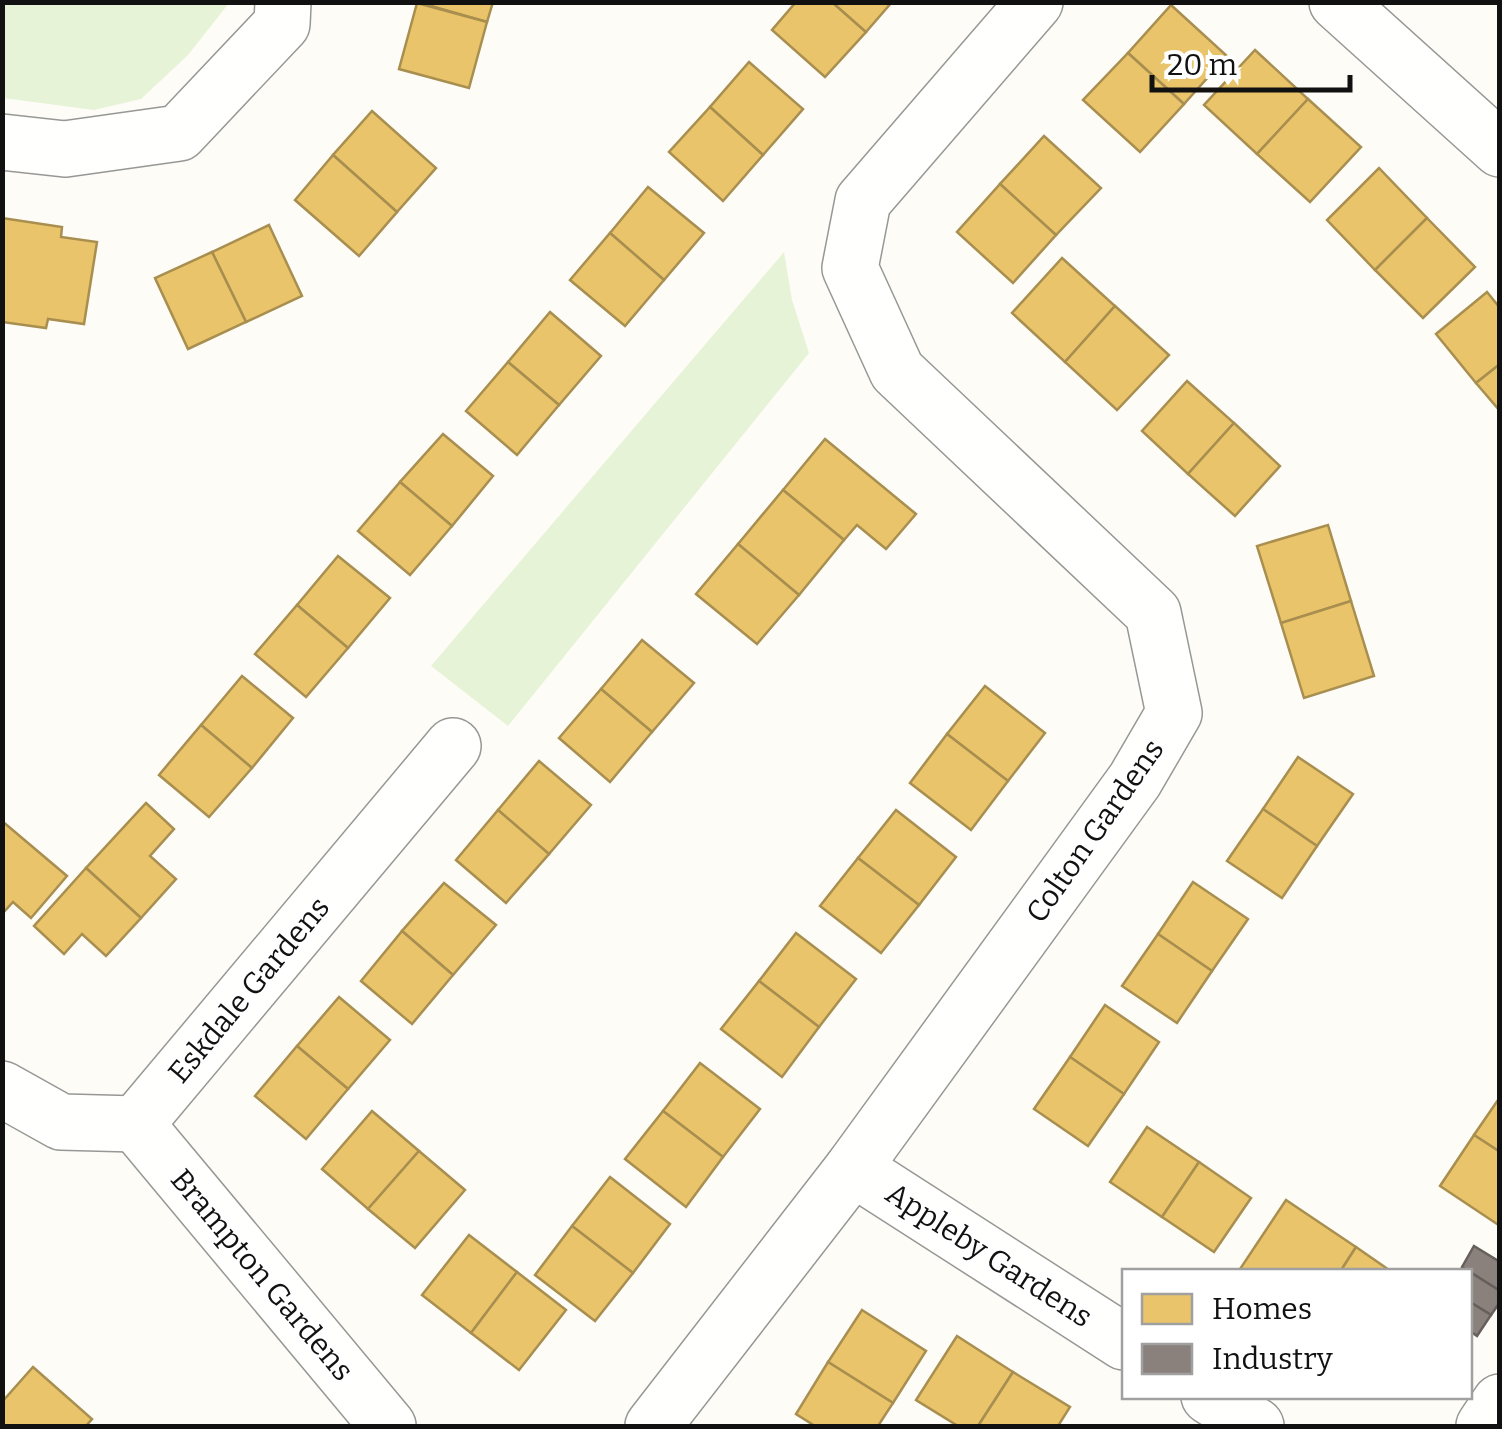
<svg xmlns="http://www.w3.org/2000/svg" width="1502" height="1429" viewBox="0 0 1502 1429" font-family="Bitter,serif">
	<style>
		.green { fill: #e7f3d7 }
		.homes { fill: #e9c46a; stroke: #a88e4f; stroke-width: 2.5 }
		.industry { fill: #8a817c; stroke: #665f5c; stroke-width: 2.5 }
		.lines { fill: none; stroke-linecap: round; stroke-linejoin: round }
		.minor-casing { stroke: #979795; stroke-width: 58 }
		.minor { stroke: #fffffe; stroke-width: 55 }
		.labels { text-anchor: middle; stroke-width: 10; stroke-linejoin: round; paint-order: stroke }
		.street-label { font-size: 30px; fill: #111; stroke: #fff }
	</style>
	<rect width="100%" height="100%" fill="#fdfcf7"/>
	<g class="green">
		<path d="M3,2H229V3L188,55L141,99L94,110L3,98Z"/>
		<path d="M784,252L792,300L809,353L508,726L431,666Z"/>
	</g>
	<g class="homes">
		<path d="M417,2H493L487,22Z"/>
		<path d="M796,2H832L866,32L825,77L772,30Z"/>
		<path d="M832,2H892L866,32Z"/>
		<path d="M417,3L487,22L469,88L399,69Z"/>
		<path d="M1171,5L1227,56L1184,104L1128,53Z"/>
		<path d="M1255,50L1308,99L1257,154L1204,105Z"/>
		<path d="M1128,53L1184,104L1140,152L1083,100Z"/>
		<path d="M749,62L803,109L763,155L710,107Z"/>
		<path d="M1308,99L1361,147L1310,202L1257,154Z"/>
		<path d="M710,107L763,155L723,201L669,152Z"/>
		<path d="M372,111L436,168L397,212L333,155Z"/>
		<path d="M1044,136L1101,188L1056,235L1000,184Z"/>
		<path d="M333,155L397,212L359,256L295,200Z"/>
		<path d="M1379,168L1427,218L1375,270L1327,220Z"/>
		<path d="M1000,184L1056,235L1013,283L957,232Z"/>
		<path d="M648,187L704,233L664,280L610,233Z"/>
		<path d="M2,218L62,227L61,237L97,242L84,324L48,319L46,328L2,322Z"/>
		<path d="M1427,218L1475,267L1423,318L1375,270Z"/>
		<path d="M269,225L302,296L246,322L212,252Z"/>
		<path d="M610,233L664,280L625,326L570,280Z"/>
		<path d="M212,252L246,322L188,349L155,278Z"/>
		<path d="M1062,258L1115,306L1065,362L1012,313Z"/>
		<path d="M1487,292L1500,308V364L1476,383L1436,334Z"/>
		<path d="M1115,306L1169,355L1117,410L1065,362Z"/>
		<path d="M550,312L601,356L559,405L508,362Z"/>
		<path d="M508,362L559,405L517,455L466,411Z"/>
		<path d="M1500,364V411L1476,383Z"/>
		<path d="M1187,381L1234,423L1188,474L1142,431Z"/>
		<path d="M1234,423L1280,466L1235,516L1188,474Z"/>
		<path d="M443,434L493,476L452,526L400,482Z"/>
		<path d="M825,439L916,514L886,549L857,525L844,540L783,490Z"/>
		<path d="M400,482L452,526L410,575L358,531Z"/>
		<path d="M783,490L844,540L799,595L738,544Z"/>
		<path d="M1328,525L1351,601L1281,623L1257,546Z"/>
		<path d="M738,544L799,595L757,644L696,594Z"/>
		<path d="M338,556L390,598L348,648L297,605Z"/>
		<path d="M1351,601L1374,676L1304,698L1281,623Z"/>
		<path d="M297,605L348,648L306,697L255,654Z"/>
		<path d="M642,640L694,683L652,732L601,689Z"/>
		<path d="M242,676L293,718L252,768L201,725Z"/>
		<path d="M985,686L1045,733L1008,781L947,734Z"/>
		<path d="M601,689L652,732L610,782L559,738Z"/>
		<path d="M201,725L252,768L209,817L159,775Z"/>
		<path d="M947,734L1008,781L971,830L910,783Z"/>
		<path d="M1298,757L1353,794L1317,846L1263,809Z"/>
		<path d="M539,761L591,805L549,854L498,810Z"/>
		<path d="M146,803L174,829L150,856L176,879L141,918L86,868Z"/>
		<path d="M1263,809L1317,846L1282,898L1227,861Z"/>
		<path d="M498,810L549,854L506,903L456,860Z"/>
		<path d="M896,810L956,857L919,905L858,858Z"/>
		<path d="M2,821L67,876L31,918L13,902L2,914Z"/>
		<path d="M858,858L919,905L881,953L820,906Z"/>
		<path d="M86,868L141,918L106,956L82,934L64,954L34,926Z"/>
		<path d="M1193,882L1248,919L1212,971L1158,934Z"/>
		<path d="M444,883L496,925L453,975L402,931Z"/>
		<path d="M402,931L453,975L412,1024L361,981Z"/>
		<path d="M796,933L856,979L819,1027L759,981Z"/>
		<path d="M1158,934L1212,971L1177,1023L1122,986Z"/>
		<path d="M759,981L819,1027L782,1077L721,1029Z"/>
		<path d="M339,997L390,1040L348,1089L297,1046Z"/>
		<path d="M1105,1005L1159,1042L1124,1094L1070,1057Z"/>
		<path d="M297,1046L348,1089L306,1139L255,1096Z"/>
		<path d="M1070,1057L1124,1094L1088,1146L1034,1109Z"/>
		<path d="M700,1063L760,1109L723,1157L663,1111Z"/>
		<path d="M1500,1097V1152L1474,1135Z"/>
		<path d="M372,1111L419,1151L368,1209L322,1169Z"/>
		<path d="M663,1111L723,1157L686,1207L625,1159Z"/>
		<path d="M1147,1127L1199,1162L1162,1217L1110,1182Z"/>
		<path d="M1474,1135L1500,1152V1226L1440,1186Z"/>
		<path d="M419,1151L465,1190L415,1248L368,1209Z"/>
		<path d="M1199,1162L1251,1198L1214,1252L1162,1217Z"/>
		<path d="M610,1177L670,1224L633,1273L572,1226Z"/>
		<path d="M1286,1200L1356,1247L1340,1272H1243L1240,1269Z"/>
		<path d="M572,1226L633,1273L595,1321L535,1275Z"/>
		<path d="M469,1235L517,1272L471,1333L422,1295Z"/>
		<path d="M1356,1247L1392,1272H1340Z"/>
		<path d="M517,1272L566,1310L519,1370L471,1333Z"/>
		<path d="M862,1310L926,1351L893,1403L828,1362Z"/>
		<path d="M957,1336L1013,1372L978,1426H958L916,1400Z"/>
		<path d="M828,1362L893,1403L878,1426H815L796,1414Z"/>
		<path d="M33,1367L92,1419L86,1426H2V1402Z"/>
		<path d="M1013,1372L1070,1407L1058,1426H978Z"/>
	</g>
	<g class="industry">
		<path d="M1474,1246L1500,1262V1291L1462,1267Z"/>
		<path d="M1470,1272L1500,1291V1302L1491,1315L1470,1302Z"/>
		<path d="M1470,1302L1491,1315L1477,1336L1470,1331Z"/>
	</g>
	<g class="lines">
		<g class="minor-casing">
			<g id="minor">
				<path d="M1337,2L1500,149"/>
				<path d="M2,142L65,149L179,133L282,24L283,2"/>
				<path d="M2,1089L61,1122L136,1124L453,746"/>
				<path d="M136,1124L388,1426"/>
				<path d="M853,1168L1124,1342"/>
				<path d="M1209,1396L1256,1426"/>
				<path d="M653,1426L853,1168L1135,780L1174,713L1153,613L897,371L850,268L863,201L1035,2"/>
				<path d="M1484,1426L1500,1402"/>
			</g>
		</g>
		<use href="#minor" class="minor"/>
	</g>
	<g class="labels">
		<g class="street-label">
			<text transform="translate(1095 831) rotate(-55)" y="10">Colton Gardens</text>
			<text transform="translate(249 990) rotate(-50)" y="10">Eskdale Gardens</text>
			<text transform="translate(989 1255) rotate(33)" y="10">Appleby Gardens</text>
			<text transform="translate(262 1275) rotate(50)" y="10">Brampton Gardens</text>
		</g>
	</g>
	<rect width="1502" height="1429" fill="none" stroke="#111111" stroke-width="10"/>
	<rect x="1122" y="1269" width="350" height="130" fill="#ffffff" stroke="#a0a0a0" stroke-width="2.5"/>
	<rect x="1142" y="1294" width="50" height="30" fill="#e9c46a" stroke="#a0a0a0" stroke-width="2.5"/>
	<text x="1212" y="1319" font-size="30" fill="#111111">Homes</text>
	<rect x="1142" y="1344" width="50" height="30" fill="#8a817c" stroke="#a0a0a0" stroke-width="2.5"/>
	<text x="1212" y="1369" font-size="30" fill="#111111">Industry</text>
	<path d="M1152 75v15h198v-15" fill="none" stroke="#111111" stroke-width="5"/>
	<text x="1167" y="75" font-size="30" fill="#111111" stroke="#ffffff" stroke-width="8" paint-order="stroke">20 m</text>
</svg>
